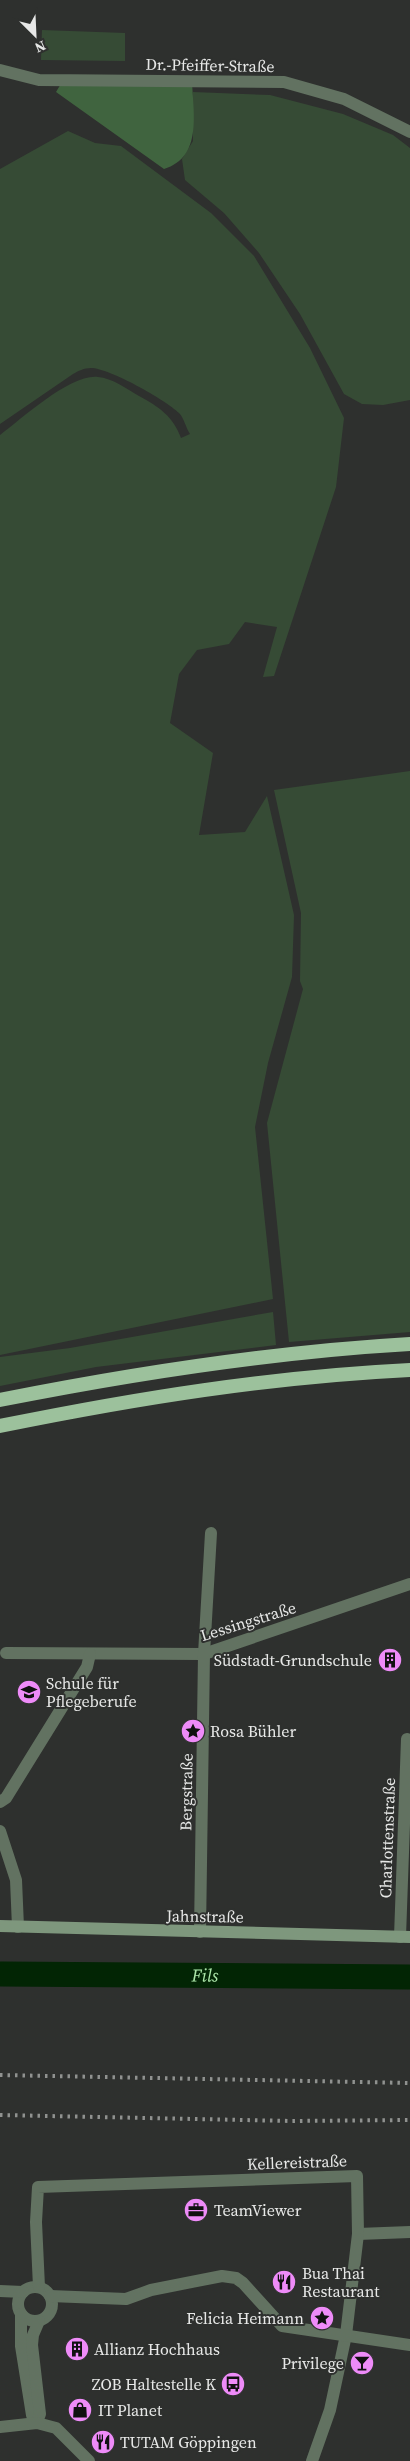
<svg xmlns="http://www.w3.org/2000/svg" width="410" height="2461" viewBox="0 0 410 2461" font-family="'Source Serif 4',serif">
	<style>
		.green { fill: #364b35 }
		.forest { fill: #40643f }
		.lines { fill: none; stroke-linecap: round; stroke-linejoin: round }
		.river { stroke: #022504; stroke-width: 25 }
		.minor { stroke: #627261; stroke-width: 12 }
		.secondary { stroke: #7e977d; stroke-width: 12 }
		.trunk { stroke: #9cc19c; stroke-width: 14 }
		.rail { stroke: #909290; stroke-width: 4; stroke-dasharray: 2.5 5; stroke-linecap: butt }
		.labels { text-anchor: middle; stroke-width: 4; stroke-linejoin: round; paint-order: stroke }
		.street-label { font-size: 16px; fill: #e7e8e7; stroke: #2e302e }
		.poi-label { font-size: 16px; fill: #e7e8e7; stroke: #2e302e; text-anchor: start }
		.water-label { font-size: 18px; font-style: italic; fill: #ace6a9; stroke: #2e302e }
	</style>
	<rect width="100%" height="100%" fill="#2e302e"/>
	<g class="green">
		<path d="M42,30L125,33V61L41,60Z"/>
		<path d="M193,92L270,95L343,114L393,135L410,148V400L383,405L362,404L344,394L300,314L259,253L224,213L185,180L182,159L193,141Z"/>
		<path d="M68,131L95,143L121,146L211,213L254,256L310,348L344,418L336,487L274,676L263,677L277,627L245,622L229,644L197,650L179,674L170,723L213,753L199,835L245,832L267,796L294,915L292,977L268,1063L255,1127L273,1299L0,1355V435C23,418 70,374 98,377C112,378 127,389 139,396C159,407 173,416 181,438L190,434C186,428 184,418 179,413C166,400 109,368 91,368C84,368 78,371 73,374L0,424V169Z"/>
		<path d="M410,771V1332L289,1342L267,1123L303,989L300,981L301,913L274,790Z"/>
		<path d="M273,1312L276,1345L96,1367L0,1386V1357L70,1348Z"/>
	</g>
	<path class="forest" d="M192,80C193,113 203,157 164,169L56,92L62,82Z"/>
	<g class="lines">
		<path class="river" id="s1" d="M0,1974L410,1977"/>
		<g class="minor">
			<path d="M0,70L39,80L284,82L344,99L410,132"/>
			<path d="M6,1653L204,1654L410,1584"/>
			<path d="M0,1802L6,1798L87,1667L90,1654"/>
			<path d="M0,1831L16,1880L18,1927"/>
			<path d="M200,1932L204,1654L211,1533"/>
			<path d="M400,1937L407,1739"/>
			<path d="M358,2234L410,2232"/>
			<circle cx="35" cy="2304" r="17"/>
			<path d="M39,2287L36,2222L38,2187L357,2176L358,2234L346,2335L330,2410L312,2461"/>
			<path d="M0,2291L23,2292"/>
			<path d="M50,2296L126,2299L151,2290L222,2276L236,2278L243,2283L282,2326L410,2345"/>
			<path d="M21,2314V2346L32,2415L37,2423"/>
			<path d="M38,2419L40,2414L32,2345L33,2335L39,2321"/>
			<path d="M0,2427L37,2423L56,2428L89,2461"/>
		</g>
		<path class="secondary" d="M0,1926L410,1937"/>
		<g class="trunk">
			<path d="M0,1400C136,1373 271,1352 410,1344"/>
			<path d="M0,1426C138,1398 269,1377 410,1370"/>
		</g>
		<g class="rail">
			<path d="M0,2075L410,2083"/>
			<path d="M0,2115L292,2121L410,2120"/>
		</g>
	</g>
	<defs>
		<g id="building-disc" transform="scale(1.25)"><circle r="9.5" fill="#ee8bf8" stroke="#2e302e"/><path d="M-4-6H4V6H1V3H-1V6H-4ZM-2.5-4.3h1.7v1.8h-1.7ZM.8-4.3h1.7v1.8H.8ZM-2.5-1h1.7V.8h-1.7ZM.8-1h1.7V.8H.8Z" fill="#111"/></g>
		<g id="school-disc" transform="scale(1.25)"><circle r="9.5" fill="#ee8bf8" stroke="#2e302e"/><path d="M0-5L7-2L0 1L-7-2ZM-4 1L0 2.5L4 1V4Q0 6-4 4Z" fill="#111"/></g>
		<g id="sight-disc" transform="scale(1.25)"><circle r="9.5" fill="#ee8bf8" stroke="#2e302e"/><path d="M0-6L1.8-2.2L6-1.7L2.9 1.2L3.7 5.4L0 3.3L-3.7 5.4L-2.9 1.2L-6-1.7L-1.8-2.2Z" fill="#111"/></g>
		<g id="office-disc" transform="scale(1.25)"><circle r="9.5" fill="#ee8bf8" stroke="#2e302e"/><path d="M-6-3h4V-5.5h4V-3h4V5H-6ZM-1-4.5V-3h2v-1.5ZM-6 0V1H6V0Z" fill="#111"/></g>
		<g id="restaurant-disc" transform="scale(1.25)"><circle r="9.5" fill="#ee8bf8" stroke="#2e302e"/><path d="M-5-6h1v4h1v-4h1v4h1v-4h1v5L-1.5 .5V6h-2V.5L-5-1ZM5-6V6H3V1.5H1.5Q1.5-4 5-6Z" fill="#111"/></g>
		<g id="bar-disc" transform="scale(1.25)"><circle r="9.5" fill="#ee8bf8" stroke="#2e302e"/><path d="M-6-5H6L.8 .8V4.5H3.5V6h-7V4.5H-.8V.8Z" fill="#111"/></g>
		<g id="bus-disc" transform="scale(1.25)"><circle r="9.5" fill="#ee8bf8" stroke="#2e302e"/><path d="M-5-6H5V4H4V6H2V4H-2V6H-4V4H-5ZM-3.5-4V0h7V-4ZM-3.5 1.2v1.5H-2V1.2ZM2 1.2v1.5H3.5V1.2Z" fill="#111"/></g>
		<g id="shop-disc" transform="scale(1.25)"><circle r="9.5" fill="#ee8bf8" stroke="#2e302e"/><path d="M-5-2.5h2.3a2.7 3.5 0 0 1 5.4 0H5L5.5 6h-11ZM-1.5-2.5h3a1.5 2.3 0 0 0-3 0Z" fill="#111"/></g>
	</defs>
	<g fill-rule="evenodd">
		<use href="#building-disc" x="390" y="1660"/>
		<use href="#school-disc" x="29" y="1692"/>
		<use href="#sight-disc" x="193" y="1731"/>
		<use href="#office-disc" x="196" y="2210"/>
		<use href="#restaurant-disc" x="284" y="2282"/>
		<use href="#sight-disc" x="322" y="2318"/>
		<use href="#building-disc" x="77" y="2349"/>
		<use href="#bar-disc" x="362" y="2363"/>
		<use href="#bus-disc" x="233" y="2384"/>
		<use href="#shop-disc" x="80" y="2410"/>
		<use href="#restaurant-disc" x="103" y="2442"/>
	</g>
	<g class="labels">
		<g class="street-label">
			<text transform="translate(210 65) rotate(1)" y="6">Dr.-Pfeiffer-Straße</text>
			<text transform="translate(248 1621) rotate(-17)" y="6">Lessingstraße</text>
			<text transform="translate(186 1792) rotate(-89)" y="6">Bergstraße</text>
			<text transform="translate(387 1838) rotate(-88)" y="6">Charlottenstraße</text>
			<text transform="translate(205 1916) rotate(1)" y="6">Jahnstraße</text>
			<text transform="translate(297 2162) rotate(-2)" y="6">Kellereistraße</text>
		</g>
		<g class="poi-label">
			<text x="372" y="1666" text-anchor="end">Südstadt-Grundschule</text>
			<text x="46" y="1689">Schule für<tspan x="46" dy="18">Pflegeberufe</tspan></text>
			<text x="210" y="1737">Rosa Bühler</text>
			<text x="214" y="2216">TeamViewer</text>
			<text x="302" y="2279">Bua Thai<tspan x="302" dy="18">Restaurant</tspan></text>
			<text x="304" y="2324" text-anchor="end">Felicia Heimann</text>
			<text x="94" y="2355">Allianz Hochhaus</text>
			<text x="344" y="2369" text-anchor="end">Privilege</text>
			<text x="216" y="2390" text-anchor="end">ZOB Haltestelle K</text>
			<text x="98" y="2416">IT Planet</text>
			<text x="120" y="2448">TUTAM Göppingen</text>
		</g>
		<g class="water-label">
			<text dy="6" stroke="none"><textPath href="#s1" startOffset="205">Fils</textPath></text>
		</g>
	</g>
	<g transform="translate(35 35) rotate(156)" stroke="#2e302e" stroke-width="4" paint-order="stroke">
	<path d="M0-4L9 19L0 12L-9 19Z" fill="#e7e8e7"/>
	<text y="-8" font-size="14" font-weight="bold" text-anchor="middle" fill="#e7e8e7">N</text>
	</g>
</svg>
